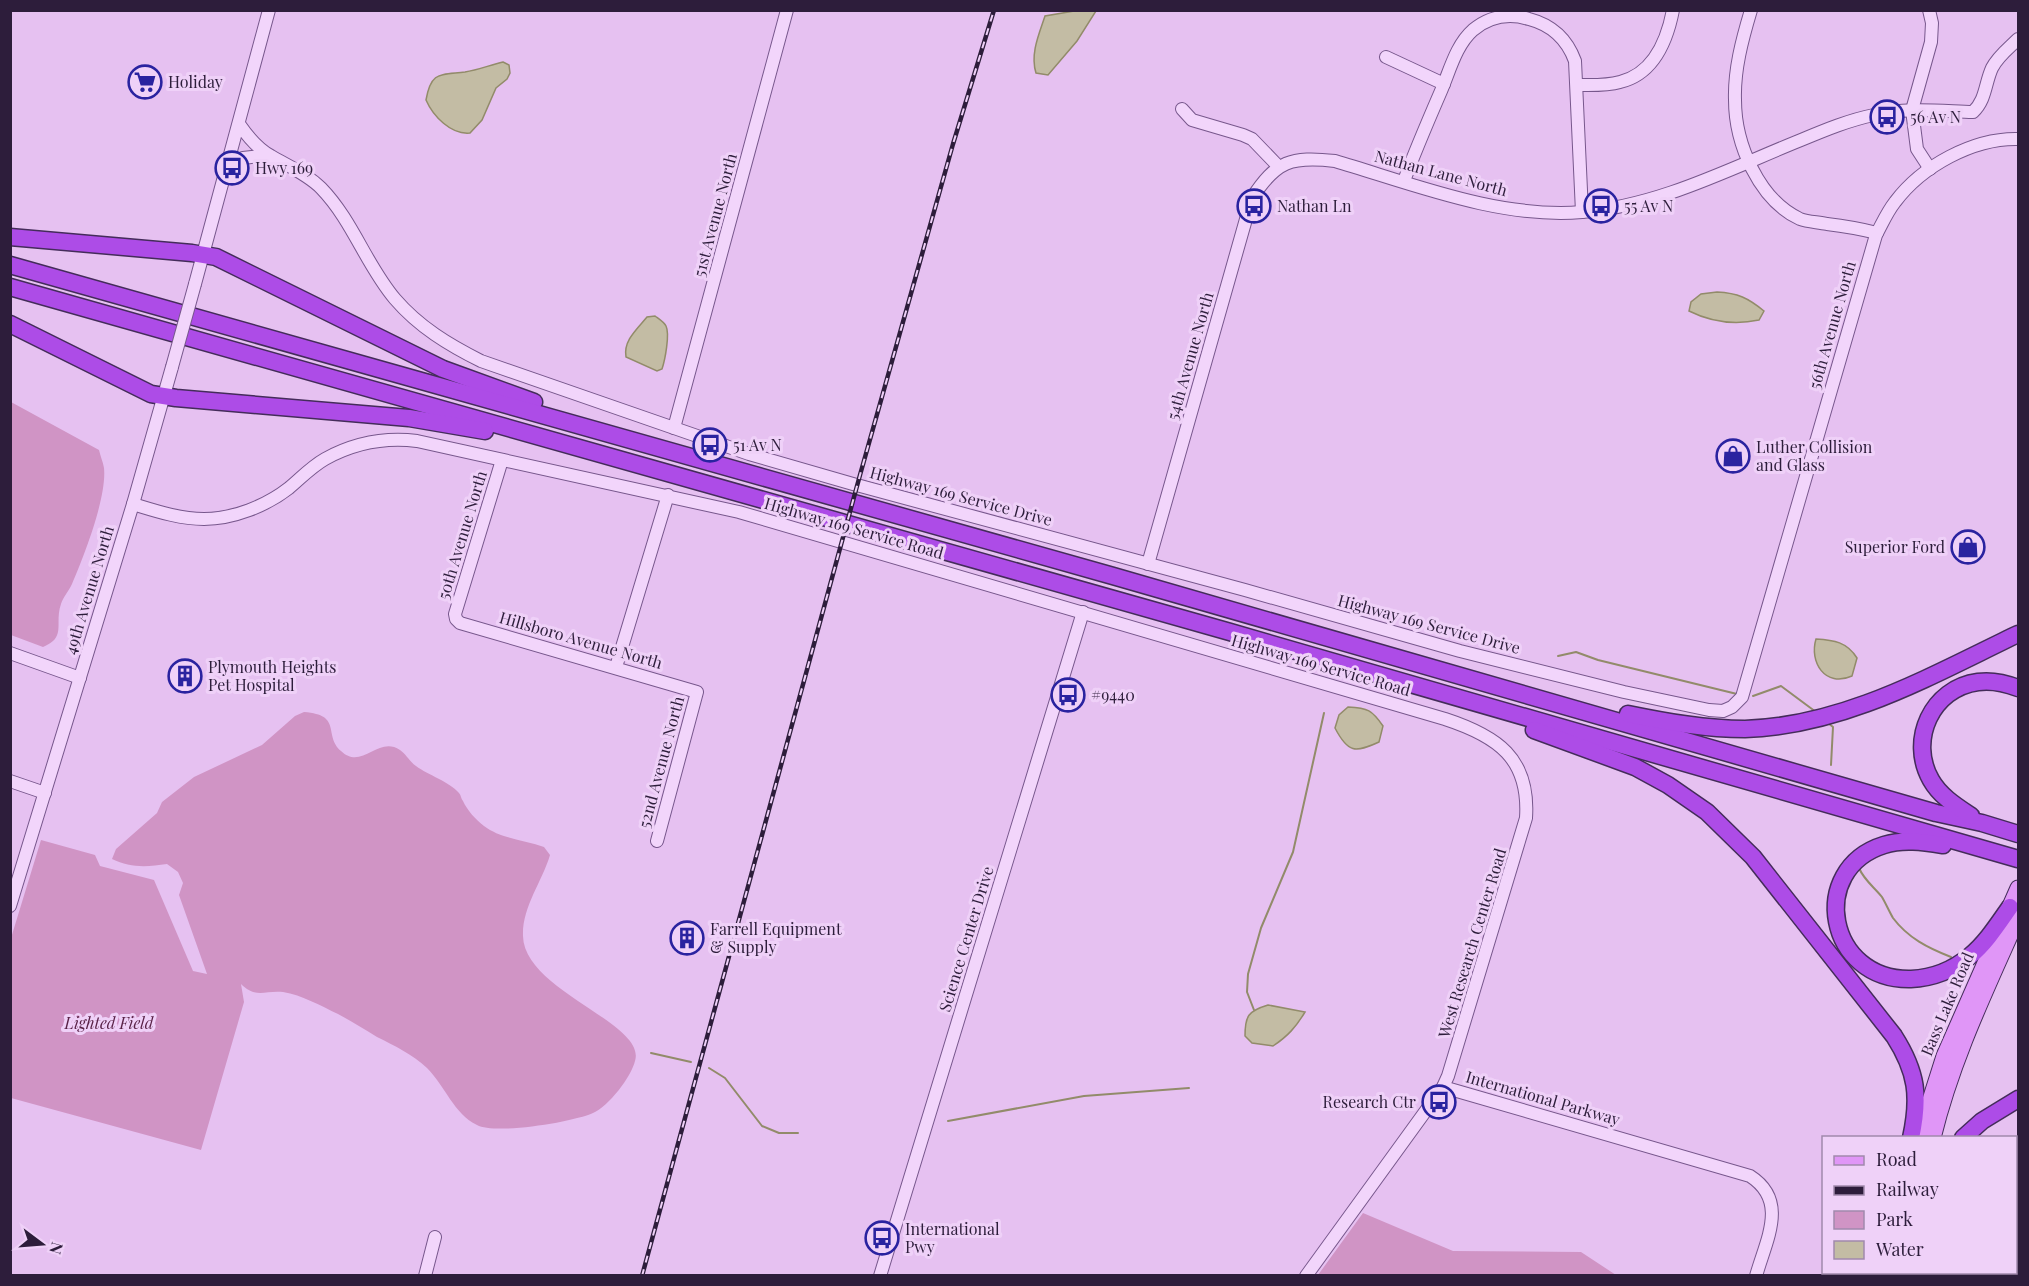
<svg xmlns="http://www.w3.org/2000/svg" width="2029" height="1286" viewBox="0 0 2029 1286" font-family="'Playfair Display',serif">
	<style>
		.green { fill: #d094c5 }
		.water { fill: #c3bca4; stroke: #928b6a; stroke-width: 1.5 }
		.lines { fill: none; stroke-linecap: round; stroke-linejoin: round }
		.stream { stroke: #928b6a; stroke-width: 2 }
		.minor-casing { stroke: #77578c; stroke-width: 14 }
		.major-casing { stroke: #442c5a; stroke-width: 17 }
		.highway-casing { stroke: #442c5a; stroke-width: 19 }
		.minor { stroke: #f2d5fb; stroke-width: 12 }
		.major { stroke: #e096f7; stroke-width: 15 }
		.highway { stroke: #ad4ce7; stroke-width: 16 }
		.rail-casing { stroke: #2d1d3b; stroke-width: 4.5 }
		.rail { stroke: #efd1f8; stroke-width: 2; stroke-dasharray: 7; stroke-linecap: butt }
		.minor-bridge-casing { stroke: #77578c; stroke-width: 14; stroke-linecap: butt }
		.minor-bridge { stroke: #f2d5fb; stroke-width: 12 }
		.labels { text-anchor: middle; stroke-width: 6; stroke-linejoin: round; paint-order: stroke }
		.poi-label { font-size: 16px; fill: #2d1d3b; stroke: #efd1f8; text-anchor: start }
		.street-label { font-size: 16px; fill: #2d1d3b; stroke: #efd1f8 }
		.park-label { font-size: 16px; font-style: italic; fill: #592247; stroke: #efd1f8 }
	</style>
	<rect width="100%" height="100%" fill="#e6c1f1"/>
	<g class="green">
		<path d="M11,402L99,450C100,455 103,462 104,468C107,497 84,556 72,584C69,591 63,597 61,604C54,624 67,637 43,647L11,635Z"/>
		<path d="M304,712C343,715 323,735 341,751C362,771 378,735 400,750C406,754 410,762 416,766C428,775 450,782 459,793C461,795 461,799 463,801C467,810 476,820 484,826C501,839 525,840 544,847L550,855C542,882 522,907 523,936C524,991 647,1023 635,1061C631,1077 609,1106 593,1113C573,1122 496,1135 477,1125C454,1114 445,1086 427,1068C412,1054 395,1046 377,1037C364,1029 351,1021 338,1014C321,1006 302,995 283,992C265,990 256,999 241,984L244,1002L201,1150L11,1098V938L41,840L95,855L100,866L154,880L193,971L207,974L179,895L183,883L178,872L167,864C147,867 130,868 112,859L116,849L157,813L162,802L194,777L262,745L295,716Z"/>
		<path d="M1363,1213L1453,1251L1581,1252L1616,1275H1318Z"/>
	</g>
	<g class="water">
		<path d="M1080,10L1096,11L1077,41L1048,75L1036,73C1030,54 1039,34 1045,16Z"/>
		<path d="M503,62L509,65L510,73L507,79L496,88L482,120L470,133C451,135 433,116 426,100C431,71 440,75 465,72C478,70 490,65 503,62Z"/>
		<path d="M1717,292C1738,293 1748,298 1764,311L1759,320C1735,325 1711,322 1689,311L1691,302L1701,294Z"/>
		<path d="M655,316C659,319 664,322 666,326C670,334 665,360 662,369L657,371L626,357C623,341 637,329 647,317Z"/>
		<path d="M1816,639C1834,640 1847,642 1857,658L1852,676C1825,688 1809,662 1816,639Z"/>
		<path d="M1348,707C1368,708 1372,710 1383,726L1379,742C1355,753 1348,753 1335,728L1339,715Z"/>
		<path d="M1268,1005L1305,1012C1296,1027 1288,1036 1273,1046L1252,1043L1245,1036C1245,1016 1248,1011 1268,1005Z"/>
	</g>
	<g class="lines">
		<g class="stream">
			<path d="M1558,656L1576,652L1598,660L1737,694"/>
			<path d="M1753,696L1781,686L1816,712"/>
			<path d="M1828,723L1833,727L1831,765"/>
			<path d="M1859,868C1864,880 1874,887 1882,897C1886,904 1889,911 1893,918C1908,938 1928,948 1951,957"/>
			<path d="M1254,1010L1247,992L1248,974L1261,928L1293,852L1324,713"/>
			<path d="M651,1053L691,1062"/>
			<path d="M709,1068L725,1078L762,1126L779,1133H798"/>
			<path d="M948,1121L1084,1096L1189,1088"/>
		</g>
		<g class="minor-casing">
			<g id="minor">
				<path d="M1751,10C1742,40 1734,70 1735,100C1735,144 1759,200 1800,219C1808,222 1819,222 1827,224C1844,226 1861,229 1877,233"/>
				<path d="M1929,10L1932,23L1931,42L1912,110L1917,149L1930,169"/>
				<path d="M1386,57L1444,84"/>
				<path d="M1577,85C1591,85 1606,86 1620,82C1653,74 1667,41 1673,10"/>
				<path d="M1182,109L1192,120L1243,135L1252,139L1278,166"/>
				<path d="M239,124C248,137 258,149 271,156C288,166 307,174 321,188C353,221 366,265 395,299C419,327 449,345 481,361L749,454L853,484L1245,590L1460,651L1624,692L1709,710L1723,711L1732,707L1742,697L1876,235C1882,224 1887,212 1895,202C1922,166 1973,138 2018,139"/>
				<path d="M228,171L243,158L268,155"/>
				<path d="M1404,181C1415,151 1428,121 1441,91C1450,70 1456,45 1473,30C1490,16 1509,13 1529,19C1552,25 1567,39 1575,61L1582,212"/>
				<path d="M195,284L269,10"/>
				<path d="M674,428L787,10"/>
				<path d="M502,460L455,614L456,619L460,623L697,692L657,841"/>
				<path d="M133,504C156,511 180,519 204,519C233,519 266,506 289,488C301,478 311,467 325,459C354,443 384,437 417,441L739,512L1445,719C1497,736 1530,758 1526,818L1448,1076L1443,1087L1306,1276"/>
				<path d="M1148,564L1252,198C1276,161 1291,156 1335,161C1413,184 1500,219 1582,212C1659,206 1731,168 1801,140C1825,130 1849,120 1874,115C1906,107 1940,111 1973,112C1986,100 1985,83 1992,68C1998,56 2009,48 2018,39"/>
				<path d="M10,653L80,678"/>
				<path d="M616,667L668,495"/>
				<path d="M10,781L45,793"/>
				<path d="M10,906L133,504L172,367"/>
				<path d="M1443,1087L1750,1176C1789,1201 1766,1240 1756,1276"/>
				<path d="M425,1276L435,1237"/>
				<path d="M880,1276L1083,612"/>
			</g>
		</g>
		<g class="major-casing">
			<g id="major">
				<path d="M1918,1138L1944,1056L2018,888"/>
				<path d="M1933,1138C1952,1060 1986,990 2018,918"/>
				<path d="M1896,1276V1272"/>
				<path d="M1913,1276V1272"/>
			</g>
		</g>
		<g class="highway-casing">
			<g id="highway">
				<path d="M10,237L192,253L216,257L443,369L534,402"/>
				<path d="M10,265L1113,576L1936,813L1982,823L2018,834"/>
				<path d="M10,287L1230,632L2018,859"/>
				<path d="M10,324L151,394L176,398L409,418L485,431"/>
				<path d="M1628,714C1667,722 1706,729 1745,729C1844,726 1932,675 2018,634"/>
				<path d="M1534,730L1635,767L1668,785L1707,812L1753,857L1894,1036C1917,1072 1920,1097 1911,1138"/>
				<path d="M1971,816C1956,806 1940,796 1931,780C1908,740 1932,688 1978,682C1992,680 2005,683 2018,688"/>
				<path d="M1943,845C1923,842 1903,839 1884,845C1807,869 1827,981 1911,979C1933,978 1953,970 1970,956C1986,943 1998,924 2010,907"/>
				<path d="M1963,1138L1982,1121L2018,1099"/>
			</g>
		</g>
		<use href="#minor" class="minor"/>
		<use href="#major" class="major"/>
		<use href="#highway" class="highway"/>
		<g class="rail-casing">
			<path id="rail" d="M642,1276L860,475L953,144L994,10"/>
		</g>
		<use href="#rail" class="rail"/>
		<g class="minor-bridge-casing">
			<path id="minor-bridge" d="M172,367L195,284"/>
		</g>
		<use href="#minor-bridge" class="minor-bridge"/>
	</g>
	<defs>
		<g id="supermarket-ring" transform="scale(1.725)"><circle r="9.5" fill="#efd1f8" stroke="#2a23a0" stroke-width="1.5"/><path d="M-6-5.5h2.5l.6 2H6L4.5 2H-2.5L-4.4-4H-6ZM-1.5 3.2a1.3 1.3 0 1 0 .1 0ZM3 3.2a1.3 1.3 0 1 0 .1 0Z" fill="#2a23a0"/></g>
		<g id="bus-ring" transform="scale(1.725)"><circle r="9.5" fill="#efd1f8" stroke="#2a23a0" stroke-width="1.5"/><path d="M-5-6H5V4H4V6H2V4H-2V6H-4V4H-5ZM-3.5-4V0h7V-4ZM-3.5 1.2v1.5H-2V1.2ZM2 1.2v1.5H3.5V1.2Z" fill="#2a23a0"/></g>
		<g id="shop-ring" transform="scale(1.725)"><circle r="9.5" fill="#efd1f8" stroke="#2a23a0" stroke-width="1.5"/><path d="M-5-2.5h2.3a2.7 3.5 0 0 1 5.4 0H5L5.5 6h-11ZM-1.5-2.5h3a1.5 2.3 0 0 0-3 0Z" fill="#2a23a0"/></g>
		<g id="building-ring" transform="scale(1.725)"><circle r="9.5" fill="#efd1f8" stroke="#2a23a0" stroke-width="1.5"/><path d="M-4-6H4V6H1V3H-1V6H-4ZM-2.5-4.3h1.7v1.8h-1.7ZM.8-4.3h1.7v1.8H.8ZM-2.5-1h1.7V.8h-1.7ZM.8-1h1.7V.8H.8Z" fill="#2a23a0"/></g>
	</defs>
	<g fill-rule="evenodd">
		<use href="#supermarket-ring" x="145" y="82"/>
		<use href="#bus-ring" x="1887" y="117"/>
		<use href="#bus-ring" x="232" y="168"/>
		<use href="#bus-ring" x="1254" y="206"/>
		<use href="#bus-ring" x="1601" y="206"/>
		<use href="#bus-ring" x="710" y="445"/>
		<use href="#shop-ring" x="1733" y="456"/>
		<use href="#shop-ring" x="1968" y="547"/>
		<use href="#building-ring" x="185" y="676"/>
		<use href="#bus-ring" x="1068" y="695"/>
		<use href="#building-ring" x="687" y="938"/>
		<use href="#bus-ring" x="1439" y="1102"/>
		<use href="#bus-ring" x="882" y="1238"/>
	</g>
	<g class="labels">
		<g class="poi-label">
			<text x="168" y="88">Holiday</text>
			<text x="1910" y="123">56 Av N</text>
			<text x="255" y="174">Hwy 169</text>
			<text x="1277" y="212">Nathan Ln</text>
			<text x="1624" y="212">55 Av N</text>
			<text x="733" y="451">51 Av N</text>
			<text x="1756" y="453">Luther Collision<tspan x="1756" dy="18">and Glass</tspan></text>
			<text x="1945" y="553" text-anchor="end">Superior Ford</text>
			<text x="208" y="673">Plymouth Heights<tspan x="208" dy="18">Pet Hospital</tspan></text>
			<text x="1091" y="701">#9440</text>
			<text x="710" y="935">Farrell Equipment<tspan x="710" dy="18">&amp; Supply</tspan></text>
			<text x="1416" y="1108" text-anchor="end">Research Ctr</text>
			<text x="905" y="1235">International<tspan x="905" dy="18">Pwy</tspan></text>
		</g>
		<g class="street-label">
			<text transform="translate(1441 173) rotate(15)" y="6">Nathan Lane North</text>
			<text transform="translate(715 215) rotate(-75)" y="6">51st Avenue North</text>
			<text transform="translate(1832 325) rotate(-74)" y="6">56th Avenue North</text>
			<text transform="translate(1190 356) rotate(-74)" y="6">54th Avenue North</text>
			<text transform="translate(961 496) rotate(15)" y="6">Highway 169 Service Drive</text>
			<text transform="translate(854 528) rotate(16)" y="6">Highway 169 Service Road</text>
			<text transform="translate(462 535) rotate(-73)" y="6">50th Avenue North</text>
			<text transform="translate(89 590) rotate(-73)" y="6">49th Avenue North</text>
			<text transform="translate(1429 624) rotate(15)" y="6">Highway 169 Service Drive</text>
			<text transform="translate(581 640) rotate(16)" y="6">Hillsboro Avenue North</text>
			<text transform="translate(1321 665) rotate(16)" y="6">Highway 169 Service Road</text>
			<text transform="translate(661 762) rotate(-75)" y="6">52nd Avenue North</text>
			<text transform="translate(966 939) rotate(-73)" y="6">Science Center Drive</text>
			<text transform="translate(1472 943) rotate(-73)" y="6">West Research Center Road</text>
			<text transform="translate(1947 1004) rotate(-67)" y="6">Bass Lake Road</text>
			<text transform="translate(1543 1098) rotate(16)" y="6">International Parkway</text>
		</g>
		<g class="park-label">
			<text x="109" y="1029">Lighted Field</text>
		</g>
	</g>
	<rect width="2029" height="1286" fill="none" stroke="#2d1d3b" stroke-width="24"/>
	<rect x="1822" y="1136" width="195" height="138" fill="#efd1f8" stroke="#a189ac" stroke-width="1.5"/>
	<rect x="1834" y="1156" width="30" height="9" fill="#e096f7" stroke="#a189ac" stroke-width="1.5"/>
	<text x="1876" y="1166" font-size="18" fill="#2d1d3b">Road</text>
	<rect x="1834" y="1186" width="30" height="9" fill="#2d1d3b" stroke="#a189ac" stroke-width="1.5"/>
	<text x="1876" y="1196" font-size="18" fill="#2d1d3b">Railway</text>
	<rect x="1834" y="1211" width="30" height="18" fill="#d094c5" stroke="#a189ac" stroke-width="1.5"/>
	<text x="1876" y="1226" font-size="18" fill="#2d1d3b">Park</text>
	<rect x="1834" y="1241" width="30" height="18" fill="#c3bca4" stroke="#a189ac" stroke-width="1.5"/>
	<text x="1876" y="1256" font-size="18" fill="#2d1d3b">Water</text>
	<g transform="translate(42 1244) rotate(106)" stroke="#efd1f8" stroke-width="4.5" paint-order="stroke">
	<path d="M0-4.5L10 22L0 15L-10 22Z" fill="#2d1d3b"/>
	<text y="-9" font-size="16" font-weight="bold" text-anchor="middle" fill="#2d1d3b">N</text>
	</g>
</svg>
